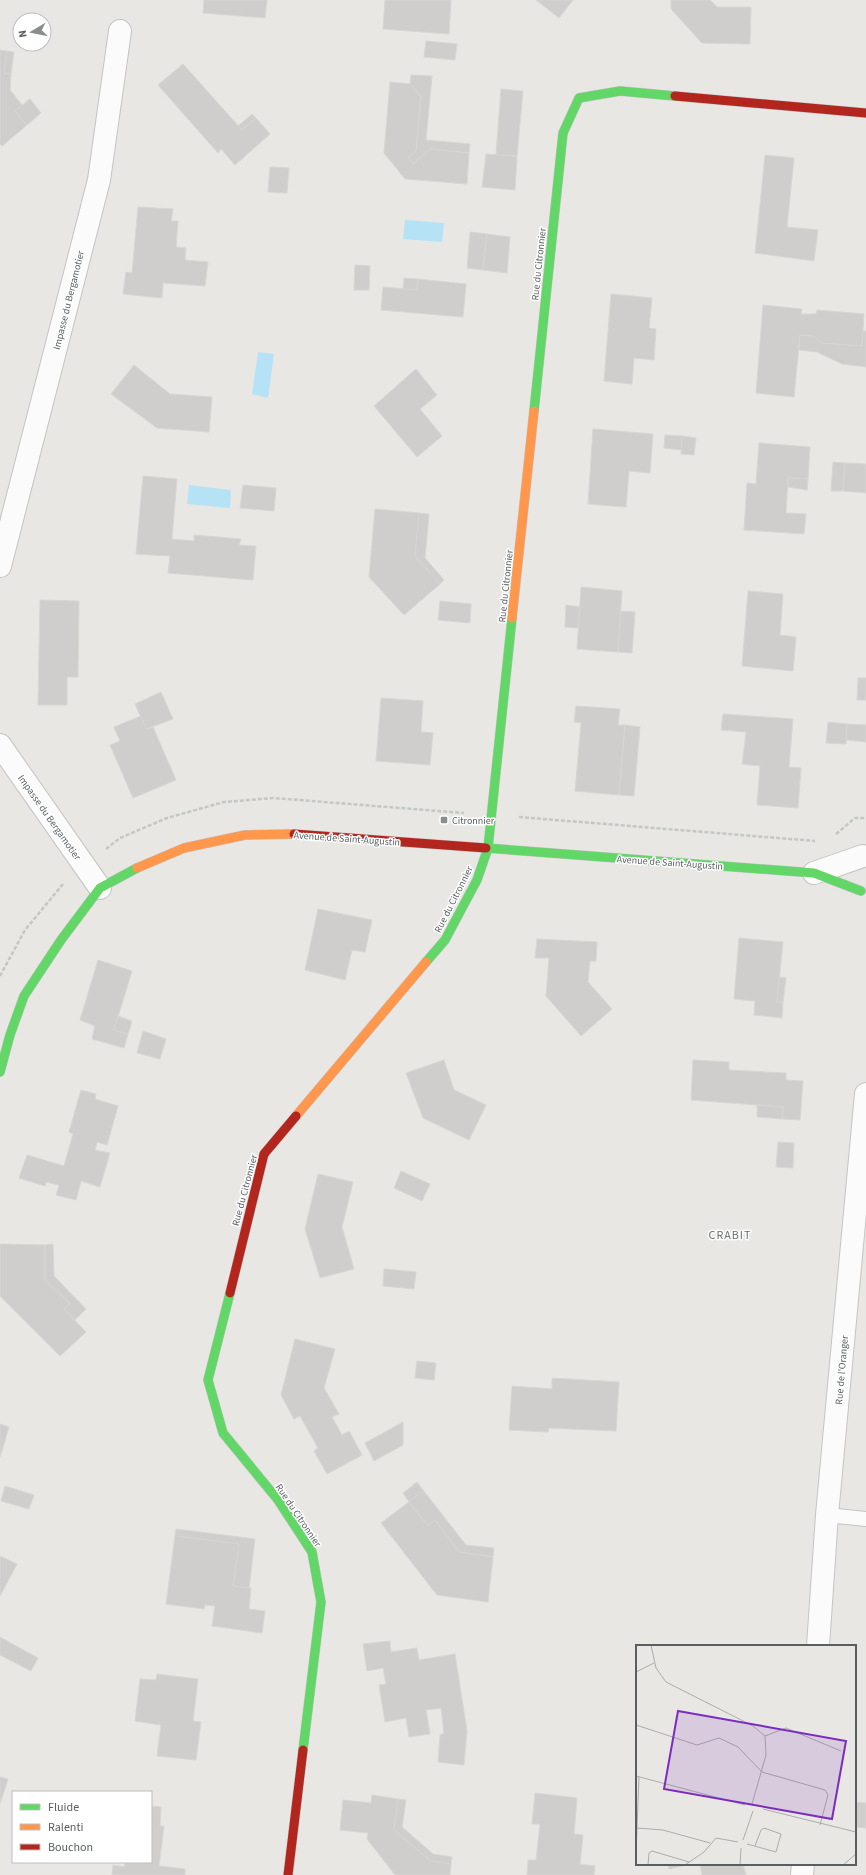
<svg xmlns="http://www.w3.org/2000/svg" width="866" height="1875" viewBox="0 0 866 1875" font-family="'Source Sans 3',sans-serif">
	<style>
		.water { fill: #b6e2f5 }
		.building { fill: #d0cecd; stroke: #d8d6d3 }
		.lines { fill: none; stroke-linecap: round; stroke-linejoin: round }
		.lane-casing { stroke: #c4c4c5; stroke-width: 16 }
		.street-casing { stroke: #c4c4c5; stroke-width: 24 }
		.fast-casing { stroke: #c5c6c6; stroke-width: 10 }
		.slow-casing { stroke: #c5c6c6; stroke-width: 10 }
		.jam-casing { stroke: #c5c6c6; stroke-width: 10 }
		.path { stroke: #c3c8c4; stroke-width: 2.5; stroke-dasharray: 4 2; stroke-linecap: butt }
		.lane { stroke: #fcfbfb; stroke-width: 14 }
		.street { stroke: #fcfbfb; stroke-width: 22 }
		.fast { stroke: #63d668; stroke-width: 9 }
		.slow { stroke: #ff974d; stroke-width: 9 }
		.jam { stroke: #b3261e; stroke-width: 9 }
		.poi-dot { fill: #8b8e8f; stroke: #fff; stroke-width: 1.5 }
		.labels { text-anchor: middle; stroke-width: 3; stroke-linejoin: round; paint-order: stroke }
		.street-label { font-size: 10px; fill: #595e61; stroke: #fff }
		.poi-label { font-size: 10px; fill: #595e61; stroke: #fff; text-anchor: start }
		.quarter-label { font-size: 12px; letter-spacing: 1px; fill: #6a7073; stroke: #fff }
		.inset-road { fill: none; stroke: #abacac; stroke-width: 1 }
		.view { fill: #7b2cbf; fill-opacity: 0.15; stroke: #7b2cbf; stroke-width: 2 }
		.inset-edge { fill: none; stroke: #595e61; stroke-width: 2 }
	</style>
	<rect width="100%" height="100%" fill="#e9e7e4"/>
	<g class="water">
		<path d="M405,220L444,223L442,242L403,239Z"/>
		<path d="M258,352L274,354L268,398L252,394Z"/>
		<path d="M189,485L231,490L230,508L187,504Z"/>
	</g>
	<g class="building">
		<path d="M204,0H267L265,18L203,13Z"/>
		<path d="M385,0H451L449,34L383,29Z"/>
		<path d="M536,0H573L559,18Z"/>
		<path d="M671,0H710L717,7H751L750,44L702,43L671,9Z"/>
		<path d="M426,41L457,44L455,60L424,57Z"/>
		<path d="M0,50L7,51L4,73L11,74L10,90L22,105L15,111L27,125L2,146L0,144Z"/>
		<path d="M7,51L14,52L11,74L4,73Z"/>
		<path d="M183,64L242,130L256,118L270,134L235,165L221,149L218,153L158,85Z"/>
		<path d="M411,75L432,76L426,140L470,144L469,153L430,149L413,164L408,158L416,151L421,96L410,84Z"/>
		<path d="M390,82L410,84L421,96L416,151L408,158L413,164L430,149L469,153L467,184L405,179L384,153Z"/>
		<path d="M501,89L523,91L517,156L496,155Z"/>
		<path d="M30,99L41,113L27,125L15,111Z"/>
		<path d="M252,114L256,118L242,130L238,126Z"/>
		<path d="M486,154L517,156L515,190L482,187Z"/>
		<path d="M765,155L794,158L787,227L818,230L814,261L755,253Z"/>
		<path d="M270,167L289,168L287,193L268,192Z"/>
		<path d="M138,207L173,209L171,221H178L176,247L186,248L185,260L208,262L205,286L163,283L162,298L123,294L126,272L132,273Z"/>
		<path d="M470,232L487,234L483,270L467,268Z"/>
		<path d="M487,234L510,237L507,273L483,270Z"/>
		<path d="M355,265L370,266L369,290H354Z"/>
		<path d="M404,278L418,279L417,290L403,289Z"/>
		<path d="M418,279L466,284L463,317L381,310L383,287L417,290Z"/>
		<path d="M611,294L652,298L649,328L656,329L654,360L634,358L632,384L604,381Z"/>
		<path d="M763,305L802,309L801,314H816L817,310L864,314L862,346L821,343L813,336L800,335L794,397L756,393Z"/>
		<path d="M863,331H866V367L842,364L817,352L799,350L800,335L813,336L821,343L862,346Z"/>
		<path d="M134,365L170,394L212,397L209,432L157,428L111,394Z"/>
		<path d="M416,369L437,395L420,409L442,436L417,457L374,406Z"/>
		<path d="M593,429L653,434L650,473L629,471L626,507L588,504Z"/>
		<path d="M665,435L682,436V450L664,448Z"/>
		<path d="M682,436L696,438L694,455L681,454Z"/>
		<path d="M759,443L810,447L808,479L788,478L786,513L806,514L804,534L744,530L747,483L756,484Z"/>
		<path d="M833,462L845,463L843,491H831Z"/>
		<path d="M845,463L866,464V493L843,491Z"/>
		<path d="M143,476L177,479L172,539L194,541V535L241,539L239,545L256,546L253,580L168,573L170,556L136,554Z"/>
		<path d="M788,478L808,479L807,490L788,487Z"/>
		<path d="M243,485L276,488L274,511L240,508Z"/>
		<path d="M375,509L419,513L415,556L440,584L404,615L369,577Z"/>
		<path d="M419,513L429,514L425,558L444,580L440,584L415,556Z"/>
		<path d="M581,587L622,591L618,652L577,649Z"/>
		<path d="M748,591L783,594L780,635L796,637L793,671L742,666Z"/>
		<path d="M40,600L79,601L78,677H67V705H38Z"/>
		<path d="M440,601L471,604L470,623L438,620Z"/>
		<path d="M566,605L580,607L578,628L565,627Z"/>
		<path d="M621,611L635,612L632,653L618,652Z"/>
		<path d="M858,678H866V700H857Z"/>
		<path d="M161,692L173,719L146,729L135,704Z"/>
		<path d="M381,698L423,701L421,732L433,733L430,765L376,761Z"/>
		<path d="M576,706L620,709L618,725H625L619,795L575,791L581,723L574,722Z"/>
		<path d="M723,714L793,719L789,767L801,768L798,808L757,805L760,766L742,764L746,732L721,730Z"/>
		<path d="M141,716L146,729L153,727L176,780L133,798L110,745L120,741L114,727Z"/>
		<path d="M828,722L847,724L846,744L826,743Z"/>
		<path d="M847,724L866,725V742L846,740Z"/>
		<path d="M625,725L640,727L634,796L619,795Z"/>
		<path d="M318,909L372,920L365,952L352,950L345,980L305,970Z"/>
		<path d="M739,938L783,942L777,1002H783L782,1018L754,1015L755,1001L734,999Z"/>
		<path d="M537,939L597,942L596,961H590L588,982L612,1009L581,1036L546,996L549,958H535Z"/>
		<path d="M98,960L132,971L114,1030L128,1034L124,1048L92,1039L95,1026L80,1020Z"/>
		<path d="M779,977L786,978L783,1002H777Z"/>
		<path d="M118,1016L132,1021L128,1034L114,1030Z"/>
		<path d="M143,1031L166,1039L160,1059L137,1053Z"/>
		<path d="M444,1060L454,1090L486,1105L469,1140L423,1118L406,1073Z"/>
		<path d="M693,1060L729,1062V1070L786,1073V1080L803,1081L800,1120L782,1119L783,1107L691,1100Z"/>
		<path d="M81,1090L96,1094L95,1099L118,1106L107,1145L97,1142L95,1150L110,1153L100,1187L81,1181L76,1200L56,1195L59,1185L46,1182L45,1186L19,1178L27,1155L64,1166L73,1134L69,1132Z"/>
		<path d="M757,1105L783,1107L782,1119L757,1117Z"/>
		<path d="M778,1142L794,1143L793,1168L776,1167Z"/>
		<path d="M401,1171L430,1184L422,1201L394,1188Z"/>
		<path d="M318,1174L353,1182L342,1227L354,1269L320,1278L305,1229Z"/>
		<path d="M0,1244L45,1245V1280L70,1303L64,1309L86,1332L60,1356L0,1296Z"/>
		<path d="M53,1244L54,1276L86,1309L75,1320L64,1309L70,1303L45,1280V1245Z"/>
		<path d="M384,1269L416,1272L414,1289L383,1286Z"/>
		<path d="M295,1339L335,1349L324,1388L339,1414L332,1417L342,1435L349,1431L362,1455L327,1474L314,1451L318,1448L300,1416L294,1419L281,1395Z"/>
		<path d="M417,1361L436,1363L434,1380L415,1378Z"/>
		<path d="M552,1378L619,1382L616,1431L549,1428L548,1432L509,1430L512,1386L552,1389Z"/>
		<path d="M403,1422V1445L374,1461L365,1443Z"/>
		<path d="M0,1424L9,1427L0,1457Z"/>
		<path d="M417,1482L423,1490L409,1502L403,1493Z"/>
		<path d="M5,1486L34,1495L29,1509L1,1501Z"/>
		<path d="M423,1490L466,1545L494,1548L493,1557L459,1552L435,1520L428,1526L409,1502Z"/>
		<path d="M409,1502L428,1526L435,1520L459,1552L493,1557L488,1602L437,1595L381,1523Z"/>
		<path d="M176,1529L255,1539L249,1588L233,1586L239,1544L175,1536Z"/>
		<path d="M175,1536L239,1544L233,1586L251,1588L249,1609L265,1611L262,1633L212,1626L215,1606L205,1605L204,1609L166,1604Z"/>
		<path d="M0,1556L17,1564L0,1596Z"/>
		<path d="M0,1637L38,1658L31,1671L0,1655Z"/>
		<path d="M390,1641L391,1652L417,1648L419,1660L455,1654L467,1731L464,1765L438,1762L440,1735L444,1733L441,1708L426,1710L430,1734L409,1737L406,1718L385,1722L379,1685L386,1684L383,1668L367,1671L363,1644Z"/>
		<path d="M157,1674L198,1679L193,1721L201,1722L196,1760L157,1756L161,1725L135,1721L140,1679L156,1680Z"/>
		<path d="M0,1777L8,1779L0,1804Z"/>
		<path d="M535,1793L577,1798L574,1834L583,1835L580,1864L595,1866L594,1875H527L528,1860H536L540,1824H532Z"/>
		<path d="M372,1795L398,1799L394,1830L431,1861L451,1864L450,1875H395L367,1839L368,1833L340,1830L343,1800L371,1803Z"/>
		<path d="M398,1799L406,1800L402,1827L433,1854L452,1857L451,1864L431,1861L394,1830Z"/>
		<path d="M855,1802L866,1803V1828L855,1827Z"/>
		<path d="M151,1806L161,1807L160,1826H164L159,1866L185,1869V1875H112L113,1865L124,1867L125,1862H151Z"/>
		<path d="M668,1864H690L669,1869Z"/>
		<path d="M700,1864H743L746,1875H702Z"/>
	</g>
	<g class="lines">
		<g class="lane-casing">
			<path id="lane" d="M827,1515L866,1519"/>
		</g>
		<g class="street-casing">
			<g id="street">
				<path d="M0,566L99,180L120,31"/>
				<path d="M0,745L100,888"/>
				<path d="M814,873L863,856"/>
				<path d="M818,1646L827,1515L866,1094"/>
				<path d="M802,1875L803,1864"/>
			</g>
		</g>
		<g class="fast-casing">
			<g id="fast">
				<path d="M534,411L563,133L579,98L620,91L675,96"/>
				<path d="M486,848L814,873L861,891"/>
				<path d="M426,962L445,940L477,880L488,848L512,618"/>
				<path d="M0,1072L10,1035L24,996L61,940L100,888L137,868"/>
				<path d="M230,1293L208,1380L223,1433L278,1500L312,1552L321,1602L303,1750"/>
			</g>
		</g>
		<g class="slow-casing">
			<g id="slow">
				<path d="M512,618L534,411"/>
				<path d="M137,868L184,848L245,835L294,834"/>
				<path d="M296,1116L426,962"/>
			</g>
		</g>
		<g class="jam-casing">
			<g id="jam">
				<path d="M675,96L866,113"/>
				<path d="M294,834L486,848"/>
				<path d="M230,1293L264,1154L296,1116"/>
				<path d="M288,1875L303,1750"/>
			</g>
		</g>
		<g class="path">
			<path d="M519,817L815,841"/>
			<path d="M836,834L855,818H866"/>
			<path d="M106,849L120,838L167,818L224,802L274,798L464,813"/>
			<path d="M0,976L25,930L63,884"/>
		</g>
		<use href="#lane" class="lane"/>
		<use href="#street" class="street"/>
		<use href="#fast" class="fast"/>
		<use href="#slow" class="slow"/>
		<use href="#jam" class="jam"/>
	</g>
	<rect class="poi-dot" x="440" y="816" width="8" height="8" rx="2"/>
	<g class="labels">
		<g class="street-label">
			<text transform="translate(538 264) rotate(-84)" y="4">Rue du Citronnier</text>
			<text transform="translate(68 300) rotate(-76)" y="4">Impasse du Bergamotier</text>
			<text transform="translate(505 586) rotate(-84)" y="4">Rue du Citronnier</text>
			<text transform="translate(50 817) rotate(55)" y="4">Impasse du Bergamotier</text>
			<text transform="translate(347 838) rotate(4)" y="4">Avenue de Saint-Augustin</text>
			<text transform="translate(670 862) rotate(4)" y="4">Avenue de Saint-Augustin</text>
			<text transform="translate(453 899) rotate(-63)" y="4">Rue du Citronnier</text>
			<text transform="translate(244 1190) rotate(-75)" y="4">Rue du Citronnier</text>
			<text transform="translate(841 1370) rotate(-85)" y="4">Rue de l'Oranger</text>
			<text transform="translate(299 1515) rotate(56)" y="4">Rue du Citronnier</text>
		</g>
		<g class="poi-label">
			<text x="452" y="824">Citronnier</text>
		</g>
		<g class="quarter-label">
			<text x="730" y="1239">CRABIT</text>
		</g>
	</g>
	<g transform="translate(636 1645)">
		<rect width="220" height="220" fill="#e9e7e4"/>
		<path class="inset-road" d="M15,0L20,23L30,37L117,81L129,91L130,110L116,159M0,27L18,18M0,80L61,100L83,93L102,102L126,127L189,145L192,150L184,180M129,91L150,83L205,106M0,131L109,160M127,164L220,187M1,183L27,185L74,198M107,195L117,166M111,199L140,207L145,189L128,183L125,185L119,201M0,209L3,132M12,220L13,208L16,206L53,217M49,220L68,207L80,193L102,197M104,220L105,203M207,220L220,209"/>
		<path class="view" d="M42,66L210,96L196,174L28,144Z"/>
		<rect width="220" height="220" class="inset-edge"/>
	</g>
	<rect x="12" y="1791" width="140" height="72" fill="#ffffff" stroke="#bdbfc0"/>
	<rect x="20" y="1804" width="20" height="6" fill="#63d668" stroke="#bdbfc0"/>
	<text x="48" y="1811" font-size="12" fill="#595e61">Fluide</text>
	<rect x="20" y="1824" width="20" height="6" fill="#ff974d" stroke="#bdbfc0"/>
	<text x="48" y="1831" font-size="12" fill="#595e61">Ralenti</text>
	<rect x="20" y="1844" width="20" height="6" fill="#b3261e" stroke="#bdbfc0"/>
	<text x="48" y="1851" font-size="12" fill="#595e61">Bouchon</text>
	<g transform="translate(32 32) rotate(260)"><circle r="19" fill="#ffffff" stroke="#bdbfc0"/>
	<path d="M0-3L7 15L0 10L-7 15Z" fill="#8b8e8f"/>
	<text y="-6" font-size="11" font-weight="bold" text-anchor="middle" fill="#595e61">N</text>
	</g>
</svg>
